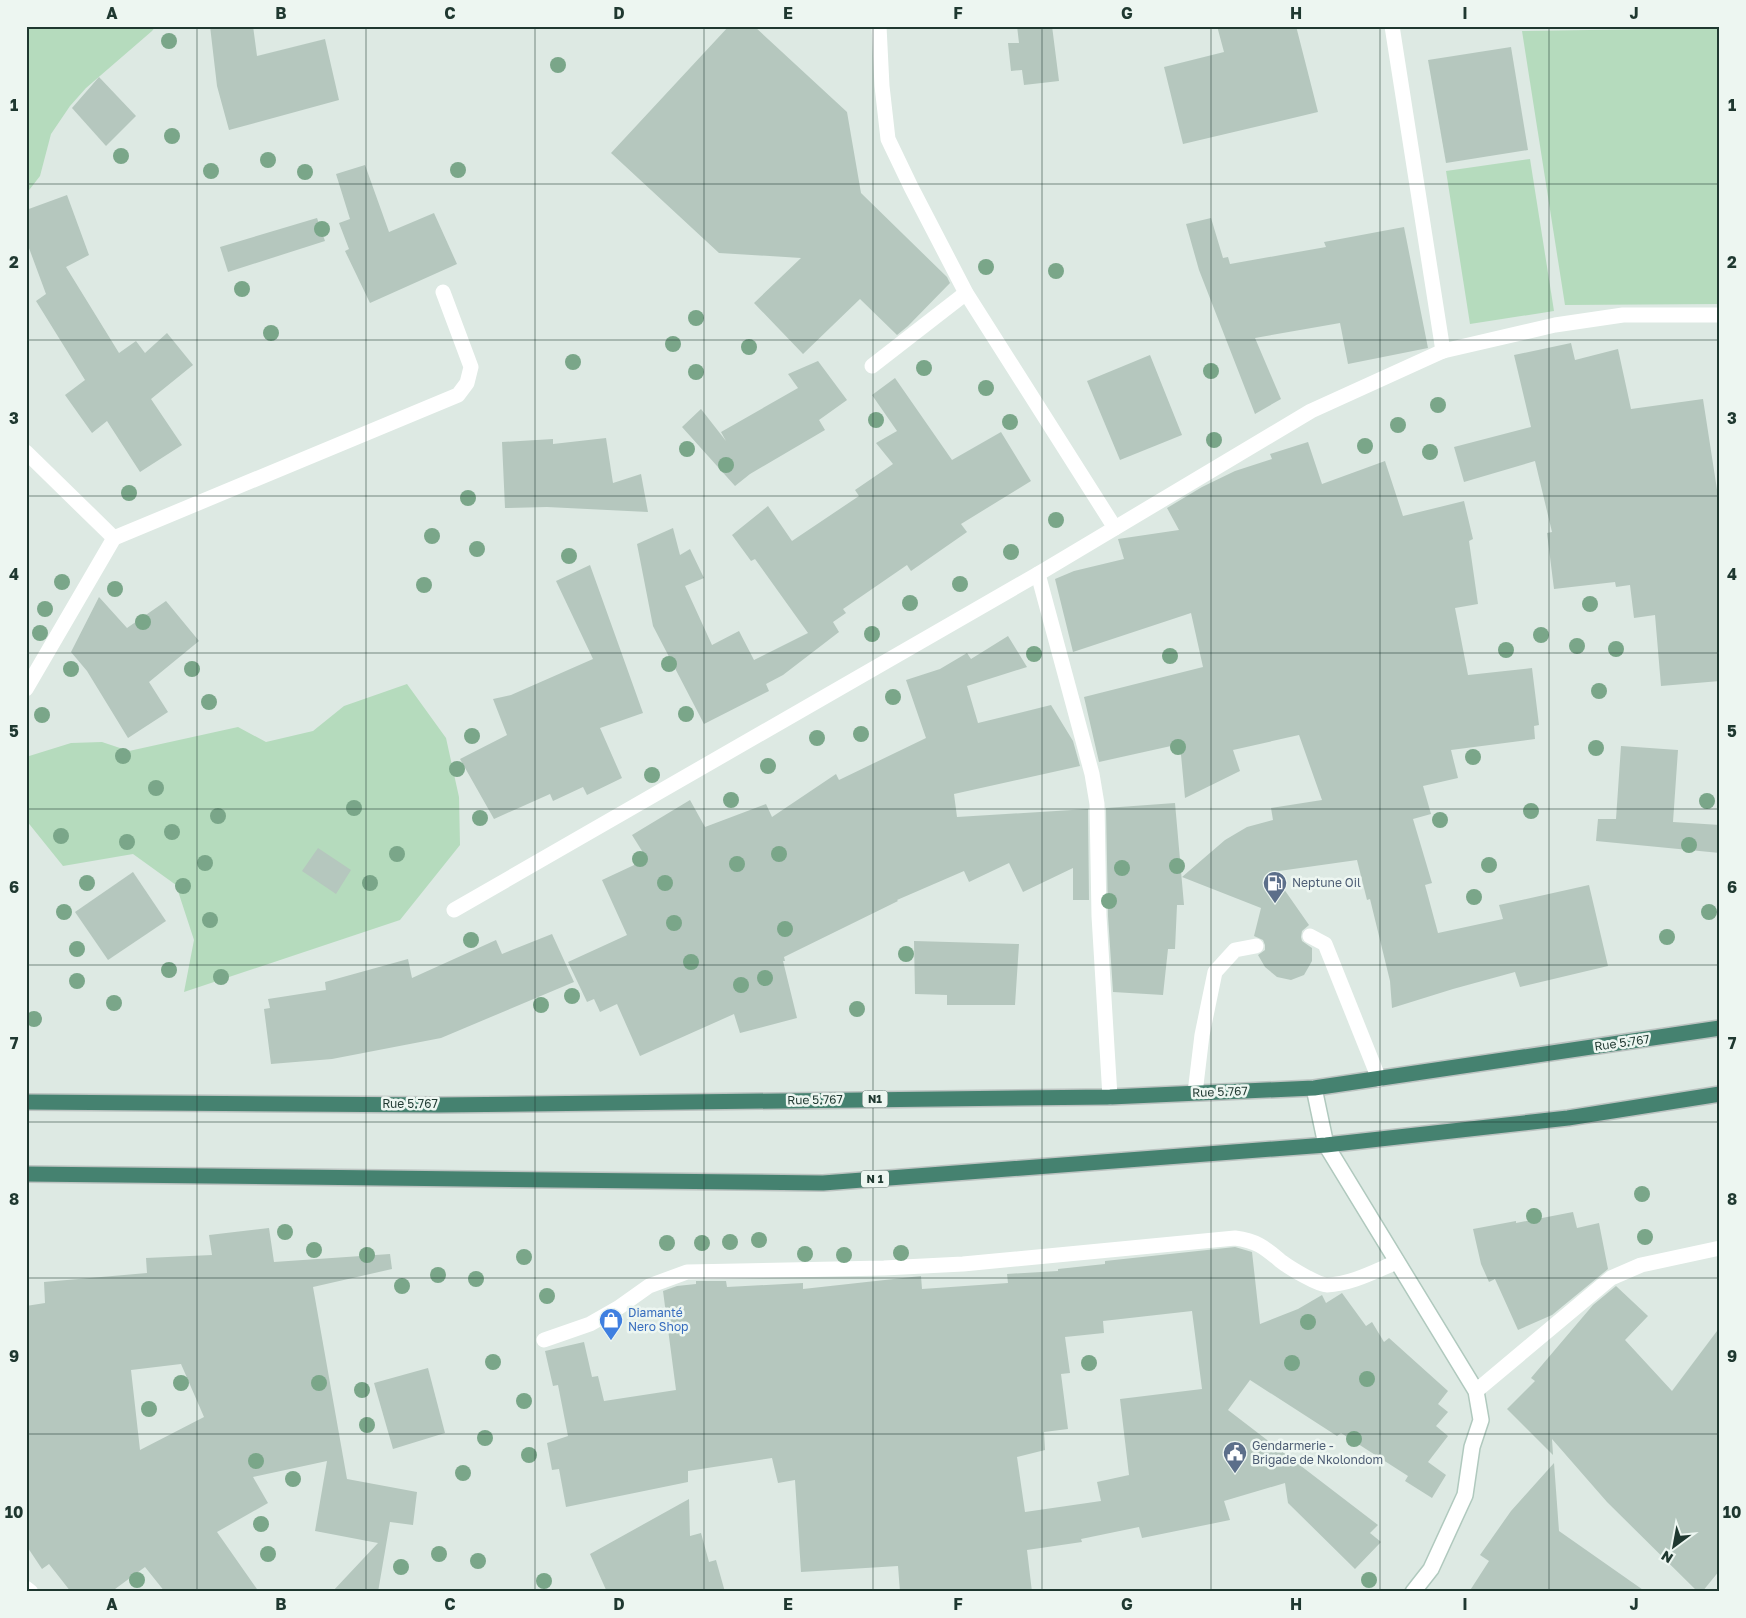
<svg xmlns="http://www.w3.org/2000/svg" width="1746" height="1618" viewBox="0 0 1746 1618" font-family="'Golos Text',sans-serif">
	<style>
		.green { fill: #b5dbbd }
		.building { fill: #b5c7be; fill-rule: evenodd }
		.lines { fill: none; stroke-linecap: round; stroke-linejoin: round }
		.secondary-casing { stroke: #b0c9be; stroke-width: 18 }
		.trunk-casing { stroke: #bcc3c1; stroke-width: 18 }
		.service { stroke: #fff; stroke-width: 15 }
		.minor { stroke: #fff; stroke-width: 15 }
		.secondary { stroke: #fff; stroke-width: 15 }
		.trunk { stroke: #458270; stroke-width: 15 }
		.tree { fill: #7aa689 }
		.grid { fill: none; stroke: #1f3830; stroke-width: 1; stroke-opacity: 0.55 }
		.labels { text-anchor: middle; stroke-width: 5; stroke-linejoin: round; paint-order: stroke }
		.shield { fill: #edf6f1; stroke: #5d716a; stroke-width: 1 }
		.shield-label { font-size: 11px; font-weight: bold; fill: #1f3830 }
		.service-label { font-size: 12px; fill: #4e5e75; stroke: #edf6f1; text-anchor: start }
		.street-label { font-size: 12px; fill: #1f3830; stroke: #edf6f1 }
		.shop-label { font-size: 12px; fill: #366cbe; stroke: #edf6f1; text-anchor: start }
		.neatline { fill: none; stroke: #1f3830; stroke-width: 2 }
		.grid-label { font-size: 16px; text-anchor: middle; font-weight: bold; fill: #1f3830 }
	</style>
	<rect width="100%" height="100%" fill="#dde9e3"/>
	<g class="green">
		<path d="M26,26H156L152,31L86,88L70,106L51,134L40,176L26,194Z"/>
		<path d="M1720,28V304L1565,305L1522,31Z"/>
		<path d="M1530,159L1554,311L1470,324L1446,171Z"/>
		<path d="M407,684L446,738L459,797L460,845L400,920L184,992L194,940L176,885L133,854L63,866L26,820V757L71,743L102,742L129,751L238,727L266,742L313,731L344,706Z"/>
	</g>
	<g class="building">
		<path d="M210,26H253L257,56L325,39L339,100L229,130L217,86Z"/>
		<path d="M729,26H754L847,112L861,193L947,277L950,283L908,326L897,335L860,299L803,354L754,303L801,258L719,253L611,153Z"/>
		<path d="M1017,26H1052L1059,81L1024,85L1022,70L1011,71L1008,43H1019Z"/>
		<path d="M1217,26H1296L1318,112L1183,144L1164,67L1224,52Z"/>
		<path d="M1511,47L1528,150L1446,163L1428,60Z"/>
		<path d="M99,77L136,116L106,146L72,108Z"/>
		<path d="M365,165L389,232L434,213L457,264L370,303L345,251L349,249L339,223L350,219L336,174Z"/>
		<path d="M67,195L89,255L66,267L119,353L136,341L145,353L167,333L193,365L151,399L182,445L140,472L107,421L92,433L65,395L85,380L36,301L46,294L26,240V210Z"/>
		<path d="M317,218L325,241L228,272L220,247Z"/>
		<path d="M1211,218L1223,258L1228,257L1230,264L1326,247L1324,242L1404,227L1428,348L1348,364L1340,323L1255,338L1281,399L1255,414L1199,270L1186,224Z"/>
		<path d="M1571,343L1575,360L1618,349L1631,409L1703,399L1720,509V681L1661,686L1655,615L1634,618L1630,585L1616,587L1615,582L1554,589L1547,533L1552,532L1535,461L1464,482L1454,447L1531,427L1514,355Z"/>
		<path d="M1150,355L1182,435L1120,460L1087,381Z"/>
		<path d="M818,361L847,400L819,420L825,430L750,474L735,486L682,427L701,409L726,441L721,432L798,388L788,374Z"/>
		<path d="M895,378L952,460L1001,432L1031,481L961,524L967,532L911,571L907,565L843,609L846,613L833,622L839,632L783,675L766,684L769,691L704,724L653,626L637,544L673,528L680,555L690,549L704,578L685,586L712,645L739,631L754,660L808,633L755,559L751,561L732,535L768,506L792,541L859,496L855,490L893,464L876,443L897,431L872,395Z"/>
		<path d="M606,438L613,483L641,474L648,512L547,507L505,508L502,442L553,439V444Z"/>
		<path d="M1308,442L1322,484L1385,461L1403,516L1464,501L1473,539L1469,541L1478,604L1455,608L1468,675L1532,668L1539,725L1534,726L1535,739L1451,750L1458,778L1423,786L1431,814L1413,819L1432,883L1425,885L1438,933L1503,919L1499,905L1589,885L1608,966L1520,987L1515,972L1453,989L1392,1008L1390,981L1370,899L1367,900L1357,860L1272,872L1309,925L1302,931L1301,937L1302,941L1312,948V961L1304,975L1291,980L1277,977L1265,967L1258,955L1265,950V945L1263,940L1254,936L1261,908L1182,877L1225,840L1247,827L1273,820L1271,808L1322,800L1299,735L1233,750L1240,771L1185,798L1180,744L1099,762L1084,697L1203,667L1191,613L1073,652L1055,579L1074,571L1124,559L1118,539L1179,530L1167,508L1202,487L1235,471L1272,459L1270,454Z"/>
		<path d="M590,565L643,713L600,728L622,778L587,795L583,787L553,801L550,794L494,819L460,759L507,735L493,699L511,695L593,659L556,581Z"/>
		<path d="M99,597L127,628L166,601L199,641L149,682L168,712L128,738L87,671L71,652Z"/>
		<path d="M1008,636L1027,667L967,686L978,723L1051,705L1073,741L1080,766L954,794L957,817L1088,809L1089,900H1073V868L1023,892L1009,863L969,882L964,871L897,900L898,901L784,957L785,961H783L797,1018L740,1033L734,1014L640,1056L617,1004L600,1012L594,999L587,1002L568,962L627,935L602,880L647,859L632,835L690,800L705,827L766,804L772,817L836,774L839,780L926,738L906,680L940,669L967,653L971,659Z"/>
		<path d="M1621,746L1678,750L1673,822L1720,825V853L1596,841L1598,819H1616Z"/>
		<path d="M1175,803L1184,905H1177L1175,949H1168L1163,995L1113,992L1108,916L1106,808Z"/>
		<path d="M318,848L351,870L336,894L302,871Z"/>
		<path d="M133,872L166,921L108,960L75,912Z"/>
		<path d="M552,934L574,982L441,1038L332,1059L271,1064L264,1009L270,1008L268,999L326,990L325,982L408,959L412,978L496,940L502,954Z"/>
		<path d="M914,941L1019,944L1015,1005H947V995L915,994Z"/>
		<path d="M1573,1212L1577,1228L1599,1223L1608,1269L1552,1315L1518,1330L1495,1279L1489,1282L1481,1264L1473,1229L1516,1221V1223Z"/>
		<path d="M269,1228L274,1262L390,1254L392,1269L313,1287L347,1479L417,1492L413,1525L390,1522L378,1592H332L378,1543L315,1531L327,1461L253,1477L268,1503L217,1532L259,1592H165L145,1567L111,1592H71L49,1564L42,1569L26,1545V1306L45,1303L44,1282L147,1273L146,1258L212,1255L209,1235ZM181,1364L204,1417L140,1450L131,1370Z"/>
		<path d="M1235,1247L1252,1252L1260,1324L1298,1309L1322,1295L1326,1303L1342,1293L1366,1326L1372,1322L1384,1342L1389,1338L1448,1391L1438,1404L1448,1412L1436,1426L1448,1436L1428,1462L1446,1475L1432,1498L1405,1481L1408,1476L1341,1433L1337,1436L1250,1380L1228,1410L1378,1525L1370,1533L1381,1542L1355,1569L1288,1503L1285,1483L1224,1501L1230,1520L1142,1538L1139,1527L1081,1539L1082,1542L1027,1550L1032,1592H900L898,1566L801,1572L795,1480L778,1483L772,1458L688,1471V1482L566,1507L559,1469L552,1470L547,1443L568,1436L558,1385L553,1386L545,1351L584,1342L592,1377L598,1376L604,1401L676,1390L663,1291L677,1286L696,1284V1281H726L727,1287L803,1283V1289L921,1276L922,1289L1008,1283L1007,1274L1058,1271V1269L1105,1264V1261ZM1192,1311L1202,1389L1120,1399L1129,1475L1097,1482L1101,1501L1025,1512L1017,1457L1045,1450L1044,1432L1068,1429L1061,1374L1070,1373L1065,1337L1104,1333L1103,1321Z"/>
		<path d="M1616,1286L1648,1316L1625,1340L1672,1391L1720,1327V1570L1702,1592H1698L1607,1502L1552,1439L1553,1455L1507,1409L1535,1381L1531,1378L1593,1305Z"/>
		<path d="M428,1368L445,1433L393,1449L374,1383Z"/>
		<path d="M1554,1463L1559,1531L1646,1592H1469L1489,1561L1480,1555L1511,1511Z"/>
		<path d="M689,1499L690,1536L701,1533L709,1562L716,1560L725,1592H607L590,1554Z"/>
	</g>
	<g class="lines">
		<g class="secondary-casing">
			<path id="secondary" d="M1314,1088L1326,1145L1476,1391L1481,1420L1472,1447L1465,1495L1431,1569L1413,1592"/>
		</g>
		<g class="trunk-casing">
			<g id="trunk">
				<path d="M26,1102L438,1105L1110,1097L1314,1088L1720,1028"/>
				<path d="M26,1174L823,1183L1326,1145L1568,1118L1720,1094"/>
			</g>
		</g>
		<g class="service">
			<path d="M1310,936L1325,944L1379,1079"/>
			<path d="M1195,1093L1202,1035L1215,972L1235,950L1256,946"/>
		</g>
		<g class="minor">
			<path d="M879,26L882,86L888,139L911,187L966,293L1115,528"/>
			<path d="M1392,26L1443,351"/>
			<path d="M872,366L966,293"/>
			<path d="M26,452L114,538"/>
			<path d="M1038,574L1092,774L1097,804L1099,916L1110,1097"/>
			<path d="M26,689L114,538L458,395L467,383L471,367L443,292"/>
			<path d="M454,910L1038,574L1311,411L1443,351L1555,325L1623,315H1720"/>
			<path d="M544,1340L590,1324L618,1308L649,1286L687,1272L884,1268L963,1264L1235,1238C1258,1241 1265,1248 1282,1262C1290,1268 1318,1285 1327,1285C1352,1284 1375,1271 1397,1262"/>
			<path d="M1476,1391L1611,1278L1641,1265L1720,1248"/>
			<path d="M26,1588L31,1592"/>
		</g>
		<use href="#secondary" class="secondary"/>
		<use href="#trunk" class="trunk"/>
	</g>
	<g class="tree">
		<circle cx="169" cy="41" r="8"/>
		<circle cx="558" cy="65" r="8"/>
		<circle cx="172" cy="136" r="8"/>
		<circle cx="121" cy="156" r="8"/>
		<circle cx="268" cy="160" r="8"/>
		<circle cx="458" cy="170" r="8"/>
		<circle cx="211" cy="171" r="8"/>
		<circle cx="305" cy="172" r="8"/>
		<circle cx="322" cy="229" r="8"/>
		<circle cx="986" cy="267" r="8"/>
		<circle cx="1056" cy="271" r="8"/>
		<circle cx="242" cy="289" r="8"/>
		<circle cx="696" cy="318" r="8"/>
		<circle cx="271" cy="333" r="8"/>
		<circle cx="673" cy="344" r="8"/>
		<circle cx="749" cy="347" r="8"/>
		<circle cx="573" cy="362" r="8"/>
		<circle cx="924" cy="368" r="8"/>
		<circle cx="1211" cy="371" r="8"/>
		<circle cx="696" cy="372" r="8"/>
		<circle cx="986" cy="388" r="8"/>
		<circle cx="1438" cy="405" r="8"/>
		<circle cx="876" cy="420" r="8"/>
		<circle cx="1010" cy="422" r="8"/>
		<circle cx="1398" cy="425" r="8"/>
		<circle cx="1214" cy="440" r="8"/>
		<circle cx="1365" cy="446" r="8"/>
		<circle cx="687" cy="449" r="8"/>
		<circle cx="1430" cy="452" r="8"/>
		<circle cx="726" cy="465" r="8"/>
		<circle cx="129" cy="493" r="8"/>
		<circle cx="468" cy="498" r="8"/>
		<circle cx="1056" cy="520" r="8"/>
		<circle cx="432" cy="536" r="8"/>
		<circle cx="477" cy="549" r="8"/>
		<circle cx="1011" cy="552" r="8"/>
		<circle cx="569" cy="556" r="8"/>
		<circle cx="62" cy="582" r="8"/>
		<circle cx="960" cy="584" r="8"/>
		<circle cx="424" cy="585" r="8"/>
		<circle cx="115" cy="589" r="8"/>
		<circle cx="910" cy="603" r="8"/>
		<circle cx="1590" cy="604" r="8"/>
		<circle cx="45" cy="609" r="8"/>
		<circle cx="143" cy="622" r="8"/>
		<circle cx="40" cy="633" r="8"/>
		<circle cx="872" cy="634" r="8"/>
		<circle cx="1541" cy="635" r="8"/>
		<circle cx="1577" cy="646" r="8"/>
		<circle cx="1616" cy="649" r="8"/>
		<circle cx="1506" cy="650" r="8"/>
		<circle cx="1034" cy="654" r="8"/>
		<circle cx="1170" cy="656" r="8"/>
		<circle cx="669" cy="664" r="8"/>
		<circle cx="71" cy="669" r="8"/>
		<circle cx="192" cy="669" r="8"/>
		<circle cx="1599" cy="691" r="8"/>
		<circle cx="893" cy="697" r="8"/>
		<circle cx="209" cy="702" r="8"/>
		<circle cx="686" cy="714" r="8"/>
		<circle cx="42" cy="715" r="8"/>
		<circle cx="861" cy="734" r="8"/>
		<circle cx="472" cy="736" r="8"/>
		<circle cx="817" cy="738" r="8"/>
		<circle cx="1178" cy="747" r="8"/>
		<circle cx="1596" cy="748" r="8"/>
		<circle cx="123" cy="756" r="8"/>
		<circle cx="1473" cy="757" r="8"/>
		<circle cx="768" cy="766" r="8"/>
		<circle cx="457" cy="769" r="8"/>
		<circle cx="652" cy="775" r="8"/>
		<circle cx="156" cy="788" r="8"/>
		<circle cx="731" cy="800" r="8"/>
		<circle cx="1707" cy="801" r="8"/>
		<circle cx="354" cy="808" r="8"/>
		<circle cx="1531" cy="811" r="8"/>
		<circle cx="218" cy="816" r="8"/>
		<circle cx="480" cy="818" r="8"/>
		<circle cx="1440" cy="820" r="8"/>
		<circle cx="172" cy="832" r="8"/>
		<circle cx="61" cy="836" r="8"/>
		<circle cx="127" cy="842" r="8"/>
		<circle cx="1689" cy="845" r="8"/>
		<circle cx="397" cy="854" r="8"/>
		<circle cx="779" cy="854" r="8"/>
		<circle cx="640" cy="859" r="8"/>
		<circle cx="205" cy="863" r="8"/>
		<circle cx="737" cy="864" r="8"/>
		<circle cx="1489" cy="865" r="8"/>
		<circle cx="1177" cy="866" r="8"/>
		<circle cx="1122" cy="868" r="8"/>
		<circle cx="87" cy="883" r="8"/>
		<circle cx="370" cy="883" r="8"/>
		<circle cx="665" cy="883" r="8"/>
		<circle cx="183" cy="886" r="8"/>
		<circle cx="1474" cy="897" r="8"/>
		<circle cx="1109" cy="901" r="8"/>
		<circle cx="64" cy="912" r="8"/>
		<circle cx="1709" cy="912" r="8"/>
		<circle cx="210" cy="920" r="8"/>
		<circle cx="674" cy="923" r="8"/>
		<circle cx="785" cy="929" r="8"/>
		<circle cx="1667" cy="937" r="8"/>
		<circle cx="471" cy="940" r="8"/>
		<circle cx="77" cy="949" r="8"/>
		<circle cx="906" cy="954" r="8"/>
		<circle cx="691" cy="962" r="8"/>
		<circle cx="169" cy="970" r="8"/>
		<circle cx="221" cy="977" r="8"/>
		<circle cx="765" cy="978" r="8"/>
		<circle cx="77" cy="981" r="8"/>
		<circle cx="741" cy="985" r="8"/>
		<circle cx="572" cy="996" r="8"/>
		<circle cx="114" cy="1003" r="8"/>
		<circle cx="541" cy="1005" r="8"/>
		<circle cx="857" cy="1009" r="8"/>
		<circle cx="34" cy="1019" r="8"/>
		<circle cx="1642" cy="1194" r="8"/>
		<circle cx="1534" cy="1216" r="8"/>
		<circle cx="285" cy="1232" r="8"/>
		<circle cx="1645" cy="1237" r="8"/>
		<circle cx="759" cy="1240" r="8"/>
		<circle cx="730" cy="1242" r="8"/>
		<circle cx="667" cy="1243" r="8"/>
		<circle cx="702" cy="1243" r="8"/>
		<circle cx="314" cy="1250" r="8"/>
		<circle cx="901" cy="1253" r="8"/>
		<circle cx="805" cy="1254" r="8"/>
		<circle cx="367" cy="1255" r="8"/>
		<circle cx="844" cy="1255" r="8"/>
		<circle cx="524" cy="1257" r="8"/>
		<circle cx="438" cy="1275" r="8"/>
		<circle cx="476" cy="1279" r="8"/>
		<circle cx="402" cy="1286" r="8"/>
		<circle cx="547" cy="1296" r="8"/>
		<circle cx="1308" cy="1322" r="8"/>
		<circle cx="493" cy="1362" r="8"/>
		<circle cx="1089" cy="1363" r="8"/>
		<circle cx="1292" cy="1363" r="8"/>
		<circle cx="1367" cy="1379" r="8"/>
		<circle cx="181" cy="1383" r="8"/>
		<circle cx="319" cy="1383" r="8"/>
		<circle cx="362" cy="1390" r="8"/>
		<circle cx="524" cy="1401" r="8"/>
		<circle cx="149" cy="1409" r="8"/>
		<circle cx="367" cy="1425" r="8"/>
		<circle cx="485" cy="1438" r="8"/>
		<circle cx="1354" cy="1439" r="8"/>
		<circle cx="529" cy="1455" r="8"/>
		<circle cx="256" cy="1461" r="8"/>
		<circle cx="463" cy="1473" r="8"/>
		<circle cx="293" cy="1479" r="8"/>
		<circle cx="261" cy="1524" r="8"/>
		<circle cx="268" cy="1554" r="8"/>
		<circle cx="439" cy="1554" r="8"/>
		<circle cx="478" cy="1561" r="8"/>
		<circle cx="401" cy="1567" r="8"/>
		<circle cx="137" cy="1580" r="8"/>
		<circle cx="1369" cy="1580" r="8"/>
		<circle cx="544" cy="1581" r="8"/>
	</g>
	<path class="grid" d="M197,26V1592M366,26V1592M535,26V1592M704,26V1592M873,26V1592M1042,26V1592M1211,26V1592M1380,26V1592M1549,26V1592M26,184H1720M26,340H1720M26,496H1720M26,653H1720M26,809H1720M26,965H1720M26,1122H1720M26,1278H1720M26,1434H1720"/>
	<defs>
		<g id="fuel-pin" transform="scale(1.25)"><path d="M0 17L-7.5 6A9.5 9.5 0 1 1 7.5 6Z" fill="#5c6f8a" stroke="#edf6f1"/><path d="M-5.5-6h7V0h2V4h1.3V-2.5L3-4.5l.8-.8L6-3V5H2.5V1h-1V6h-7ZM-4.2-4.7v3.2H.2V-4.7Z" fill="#fff"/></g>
		<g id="shop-pin" transform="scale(1.25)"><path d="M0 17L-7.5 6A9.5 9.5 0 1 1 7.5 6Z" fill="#3f7fe0" stroke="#edf6f1"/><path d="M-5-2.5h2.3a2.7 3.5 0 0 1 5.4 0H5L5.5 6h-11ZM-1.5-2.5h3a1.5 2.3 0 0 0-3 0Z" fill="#fff"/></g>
		<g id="civic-pin" transform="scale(1.25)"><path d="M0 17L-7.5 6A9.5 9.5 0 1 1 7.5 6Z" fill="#5c6f8a" stroke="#edf6f1"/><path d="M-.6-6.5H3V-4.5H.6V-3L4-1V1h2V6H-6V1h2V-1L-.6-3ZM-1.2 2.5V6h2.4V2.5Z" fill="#fff"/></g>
	</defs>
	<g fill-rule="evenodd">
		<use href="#fuel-pin" x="1275" y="883"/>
		<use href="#shop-pin" x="611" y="1320"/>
		<use href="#civic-pin" x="1235" y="1453"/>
	</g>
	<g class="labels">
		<g class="shield">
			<rect x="862.5" y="1090.5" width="25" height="17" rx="4"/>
			<rect x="861" y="1170.5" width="28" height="17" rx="4"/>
		</g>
		<g class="shield-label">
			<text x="875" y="1103">N1</text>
			<text x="875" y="1183">N 1</text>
		</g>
		<g class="service-label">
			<text x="1292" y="887">Neptune Oil</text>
			<text x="1252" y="1450">Gendarmerie -<tspan x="1252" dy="14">Brigade de Nkolondom</tspan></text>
		</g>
		<g class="street-label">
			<text transform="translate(1622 1043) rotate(-8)" y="4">Rue 5.767</text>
			<text transform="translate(1220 1092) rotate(-2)" y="4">Rue 5.767</text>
			<text transform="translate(815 1100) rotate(-1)" y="4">Rue 5.767</text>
			<text x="410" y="1108">Rue 5.767</text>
		</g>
		<g class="shop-label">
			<text x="628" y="1317">Diamanté<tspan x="628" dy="14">Nero Shop</tspan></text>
		</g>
	</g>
	<rect width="1746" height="1618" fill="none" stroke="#edf6f1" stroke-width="55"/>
	<g transform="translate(1674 1546) rotate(212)" stroke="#edf6f1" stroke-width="4" paint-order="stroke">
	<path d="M0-4L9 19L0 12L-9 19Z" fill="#1f3830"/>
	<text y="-8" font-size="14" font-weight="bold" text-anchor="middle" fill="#1f3830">N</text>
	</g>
	<rect x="28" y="28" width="1690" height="1562" class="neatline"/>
	<g class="grid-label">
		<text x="112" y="19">A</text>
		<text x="281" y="19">B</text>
		<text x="450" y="19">C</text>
		<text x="619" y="19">D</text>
		<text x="788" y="19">E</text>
		<text x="958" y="19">F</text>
		<text x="1127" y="19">G</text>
		<text x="1296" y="19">H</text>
		<text x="1465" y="19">I</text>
		<text x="1634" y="19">J</text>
		<text x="14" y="111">1</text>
		<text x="1732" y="111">1</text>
		<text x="14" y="268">2</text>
		<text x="1732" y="268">2</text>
		<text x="14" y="424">3</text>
		<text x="1732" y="424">3</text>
		<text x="14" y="580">4</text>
		<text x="1732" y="580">4</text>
		<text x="14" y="737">5</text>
		<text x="1732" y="737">5</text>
		<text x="14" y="893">6</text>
		<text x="1732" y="893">6</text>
		<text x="14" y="1049">7</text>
		<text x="1732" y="1049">7</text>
		<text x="14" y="1205">8</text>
		<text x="1732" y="1205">8</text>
		<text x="14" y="1362">9</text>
		<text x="1732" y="1362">9</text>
		<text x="14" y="1518">10</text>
		<text x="1732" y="1518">10</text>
		<text x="112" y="1610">A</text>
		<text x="281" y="1610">B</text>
		<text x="450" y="1610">C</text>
		<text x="619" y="1610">D</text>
		<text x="788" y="1610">E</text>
		<text x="958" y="1610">F</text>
		<text x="1127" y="1610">G</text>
		<text x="1296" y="1610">H</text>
		<text x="1465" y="1610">I</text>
		<text x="1634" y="1610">J</text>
	</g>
</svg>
